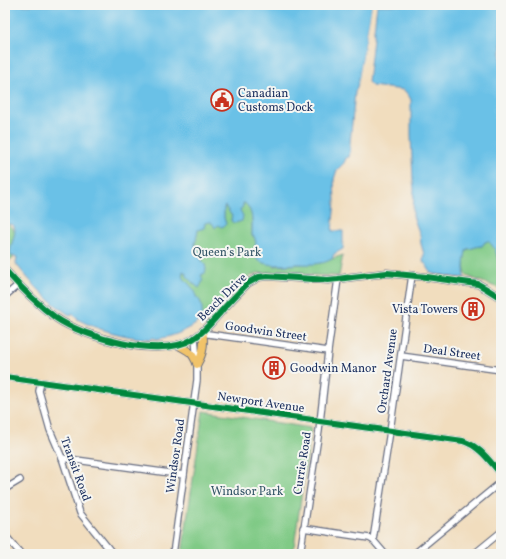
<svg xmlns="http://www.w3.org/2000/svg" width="506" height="559" viewBox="0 0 506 559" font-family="Vollkorn,serif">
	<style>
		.green { fill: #80ca86; stroke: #4e7c72 }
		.water { fill: #6ac1e7; stroke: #4278a2 }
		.pier { fill: #f1ddbe }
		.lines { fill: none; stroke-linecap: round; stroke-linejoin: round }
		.minor-casing { stroke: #666c80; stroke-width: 8 }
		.major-casing { stroke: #666c80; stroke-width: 9 }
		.minor { stroke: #fff; stroke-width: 5.5 }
		.major { stroke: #f1c369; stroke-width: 7 }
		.cycleway-casing { stroke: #f6f6f2; stroke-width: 8 }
		.cycleway { stroke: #00873e; stroke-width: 6 }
		.labels { text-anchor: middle; stroke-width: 4; stroke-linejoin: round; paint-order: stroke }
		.poi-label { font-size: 12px; fill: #1b2f5e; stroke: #f6f6f2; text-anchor: start }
		.park-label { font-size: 12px; fill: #345668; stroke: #f6f6f2 }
		.street-label { font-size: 12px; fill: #1b2f5e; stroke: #f6f6f2 }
	</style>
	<rect width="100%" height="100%" fill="#f6f6f2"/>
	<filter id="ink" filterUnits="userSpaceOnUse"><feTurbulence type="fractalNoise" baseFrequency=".025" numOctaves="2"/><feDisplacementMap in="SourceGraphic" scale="8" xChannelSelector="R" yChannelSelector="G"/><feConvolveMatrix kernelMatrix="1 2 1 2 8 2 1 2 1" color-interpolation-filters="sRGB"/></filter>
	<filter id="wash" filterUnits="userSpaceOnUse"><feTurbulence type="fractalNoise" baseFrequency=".012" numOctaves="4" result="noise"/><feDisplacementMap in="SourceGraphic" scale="16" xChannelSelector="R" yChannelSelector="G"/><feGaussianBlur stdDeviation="0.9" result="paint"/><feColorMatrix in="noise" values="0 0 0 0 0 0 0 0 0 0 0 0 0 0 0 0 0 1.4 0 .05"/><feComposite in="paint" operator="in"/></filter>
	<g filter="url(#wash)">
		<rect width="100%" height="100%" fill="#f1ddbe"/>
		<g class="green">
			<path d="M245,202C254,212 252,223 252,236H254L274,266L320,263L343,255L339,276L258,273C238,280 221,303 206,318L204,317L202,318L201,303L196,297L182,276L183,271L186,273V275L199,288L201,275L205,273V265L201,259L200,252L195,248V242L198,230L204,227L205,223L210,221C215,226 220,224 226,224L224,218V207L225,206L232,216L231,220L243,206V203Z"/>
			<path d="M5,223L8,224L17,234L13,249V259L8,261L5,259Z"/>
			<path d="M488,241L496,249L497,257L501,266V290L496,287L467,276C463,270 464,255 467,249H470L475,247L482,246L485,242Z"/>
			<path d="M203,411L311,428L293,554H182Z"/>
		</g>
		<g class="water">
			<path d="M5,5H372L358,84L355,92L350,143V152L349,157L346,158L344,163L337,170L334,179L335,202L332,231H343V249L334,254L332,259C328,261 324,263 320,263C313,265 305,264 298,264C284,265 245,270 256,243L254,236H252C252,224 254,212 245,203H243V206L240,210L243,216L242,221L235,223L232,222L231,220L232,216L225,206L224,207V218L226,224L224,226L221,227L218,225L215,228L213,224L210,222L205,223L204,228L198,230L196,240L195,242V248L200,252L201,259L205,265L206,269L205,273L201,275C204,281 202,283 199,288C194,284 187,279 186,273L183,271L182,276L195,291L196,297C203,301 202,310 202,318L199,320L200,321C187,331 172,337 156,339L155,338H151V339C128,338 97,330 77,319L78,318L72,314L71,316C49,302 32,284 16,264L17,257L11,256C8,247 18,233 14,226C12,224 8,224 5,223Z"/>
			<path d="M377,5H501V266C496,255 497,249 488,241L485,242L482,246C476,246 472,249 467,249C465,253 464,263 464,268C464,272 465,274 464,278L443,276L431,273L427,266L423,261L424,254L421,244L420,235L413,216L414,189L413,180L411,136V100L409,96L404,90L372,86L368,82Z"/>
		</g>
		<path class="pier" d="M372,5H374L360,84H358Z"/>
	</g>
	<g filter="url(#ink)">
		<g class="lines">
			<g class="minor-casing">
				<g id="minor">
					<path d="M5,296L18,285"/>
					<path d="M203,331L208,334L328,351"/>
					<path d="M401,356L501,370"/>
					<path d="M5,377L463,441C481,447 489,461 501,474"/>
					<path d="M41,382L39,391L50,430L62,458L80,513L113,554"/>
					<path d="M62,458L184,475"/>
					<path d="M5,489L20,480"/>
					<path d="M303,528L369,538L373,540L385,554"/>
					<path d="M5,535L21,554"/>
					<path d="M373,540L390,431L412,275"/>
					<path d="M173,554L197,380V364L195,337"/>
					<path d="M300,554L319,431L328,351L338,279"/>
					<path d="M414,554L501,482"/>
					<path d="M474,554L501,532"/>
				</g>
			</g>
			<g class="major-casing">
				<g id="major">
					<path d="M5,270C21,288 37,304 56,318C85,338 160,359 193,339C203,333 211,323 219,314C228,303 238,293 248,283L259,277L267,276L328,280L338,279L352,277L387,273L426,277L470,283L478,284L485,288L501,298"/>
					<path d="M178,345C189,352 191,350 197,364"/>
					<path d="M197,364C204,353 204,344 203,331"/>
				</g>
			</g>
			<use href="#minor" class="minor"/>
			<use href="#major" class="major"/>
			<g class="cycleway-casing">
				<g id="cycleway">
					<path d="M5,270C21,288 37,304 56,318C85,338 160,359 193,339C203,333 211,323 219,314C228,303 238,293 248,283L259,277L267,276L328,280L338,279L352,277L387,273L426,277L470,283L478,284L485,288L501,298"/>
					<path d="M5,377L463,441C481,447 489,461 501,474"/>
				</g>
			</g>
			<use href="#cycleway" class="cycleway"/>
		</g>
	</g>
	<defs>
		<g id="civic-ring" transform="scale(1.15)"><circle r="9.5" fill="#f6f6f2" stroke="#c8321e" stroke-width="1.5"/><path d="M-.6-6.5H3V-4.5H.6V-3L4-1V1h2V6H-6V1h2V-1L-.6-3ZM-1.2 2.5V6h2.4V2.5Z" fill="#c8321e"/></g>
		<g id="building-ring" transform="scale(1.15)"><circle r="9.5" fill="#f6f6f2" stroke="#c8321e" stroke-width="1.5"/><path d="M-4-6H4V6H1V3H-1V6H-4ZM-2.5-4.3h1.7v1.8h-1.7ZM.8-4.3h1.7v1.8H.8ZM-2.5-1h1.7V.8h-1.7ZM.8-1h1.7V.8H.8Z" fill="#c8321e"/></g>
	</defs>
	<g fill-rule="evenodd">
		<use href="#civic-ring" x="222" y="100"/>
		<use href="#building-ring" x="473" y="309"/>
		<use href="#building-ring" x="274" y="368"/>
	</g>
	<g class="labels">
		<g class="poi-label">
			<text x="238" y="97">Canadian<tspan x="238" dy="14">Customs Dock</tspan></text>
			<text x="458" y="313" text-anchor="end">Vista Towers</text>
			<text x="290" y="372">Goodwin Manor</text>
		</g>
		<g class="park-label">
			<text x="227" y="256">Queen’s Park</text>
			<text x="247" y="495">Windsor Park</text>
		</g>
		<g class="street-label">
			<text transform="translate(222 297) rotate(-44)" y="4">Beach Drive</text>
			<text transform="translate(266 331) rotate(8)" y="4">Goodwin Street</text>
			<text transform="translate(452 352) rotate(8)" y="4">Deal Street</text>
			<text transform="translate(387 371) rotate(-82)" y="4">Orchard Avenue</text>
			<text transform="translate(261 402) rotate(8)" y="4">Newport Avenue</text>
			<text transform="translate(175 456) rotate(-82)" y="4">Windsor Road</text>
			<text transform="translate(302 463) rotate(-81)" y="4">Currie Road</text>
			<text transform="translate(76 469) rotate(70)" y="4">Transit Road</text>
		</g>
	</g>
	<rect width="506" height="559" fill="none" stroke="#f6f6f2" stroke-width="20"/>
</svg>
